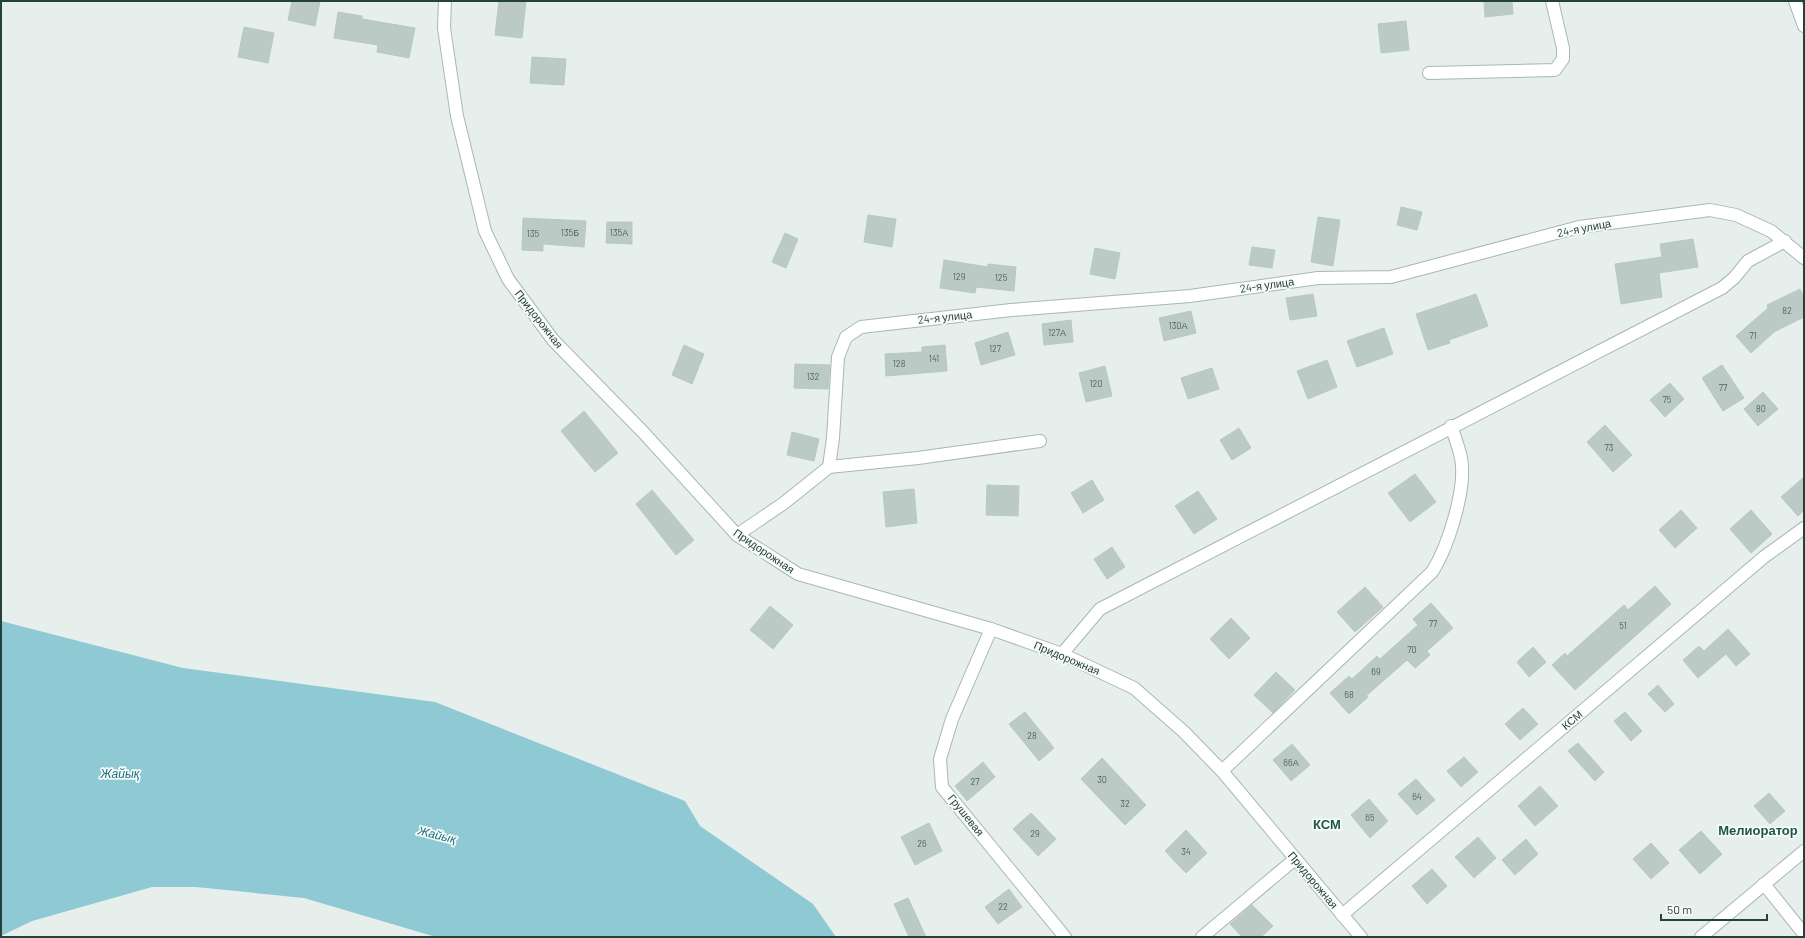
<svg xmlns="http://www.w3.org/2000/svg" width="1805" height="938" viewBox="0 0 1805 938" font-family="Barlow,sans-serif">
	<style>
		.water { fill: #8ec9d4 }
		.building { fill: #bbcac4; stroke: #b8c9c2 }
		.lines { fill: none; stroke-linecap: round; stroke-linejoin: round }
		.minor-casing { stroke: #a8b8b2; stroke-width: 14 }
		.minor { stroke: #fff; stroke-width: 12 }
		.labels { text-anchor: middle; stroke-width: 3.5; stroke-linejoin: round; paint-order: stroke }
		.number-label { font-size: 9px; fill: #4a645c }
		.street-label { font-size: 11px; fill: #24423a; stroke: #f7fbf9 }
		.water-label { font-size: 12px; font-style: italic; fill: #1c6f80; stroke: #f7fbf9 }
		.quarter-label { font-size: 13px; font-weight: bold; fill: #1f5548; stroke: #f7fbf9 }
	</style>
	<rect width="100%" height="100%" fill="#e6efeb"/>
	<path class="water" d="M1,621L183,668L435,702L685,801L700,826L813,904L836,937H436L304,898L196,887H152L32,921L1,936Z"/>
	<g class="building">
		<path d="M292,1H320L315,26L288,20Z"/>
		<path d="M499,1H526L522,38L495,35Z"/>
		<path d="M1484,1H1512L1513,14L1485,17Z"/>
		<path d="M338,12L362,16V19L415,28L409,58L377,52L378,45L334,38Z"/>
		<path d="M1406,21L1409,50L1381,53L1378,24Z"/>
		<path d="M244,27L274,33L268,63L238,57Z"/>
		<path d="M532,57L566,59L564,85L530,83Z"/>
		<path d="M1401,207L1422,212L1417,230L1397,225Z"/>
		<path d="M868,215L896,219L892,247L864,242Z"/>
		<path d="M1318,217L1340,220L1333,266L1311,262Z"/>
		<path d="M523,218L586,221L584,247L543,244V251L522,250Z"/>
		<path d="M607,222H632V244L606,243Z"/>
		<path d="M785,233L798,239L786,268L772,262Z"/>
		<path d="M1693,239L1698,267L1659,273L1662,297L1621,304L1615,264L1662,257L1660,244Z"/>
		<path d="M1252,247L1275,250L1272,268L1249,265Z"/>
		<path d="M1095,248L1120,253L1115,279L1090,274Z"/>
		<path d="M944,260L988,267V264L1016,267L1014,291L976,287L975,293L940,288Z"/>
		<path d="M1800,289L1804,297V317L1774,332L1751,353L1736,336L1768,308L1767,305Z"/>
		<path d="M1313,294L1317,316L1290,320L1286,298Z"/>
		<path d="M1476,294L1488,326L1449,340L1450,343L1428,350L1416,314Z"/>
		<path d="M1191,311L1196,333L1164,341L1159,318Z"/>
		<path d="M1071,320L1073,342L1044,345L1042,324Z"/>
		<path d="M1384,328L1393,354L1357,367L1347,341Z"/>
		<path d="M1008,332L1015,355L981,365L975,343Z"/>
		<path d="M684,345L704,354L692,384L672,375Z"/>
		<path d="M945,345L947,371L886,376L885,354L922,352V347Z"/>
		<path d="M1327,360L1337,387L1308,399L1297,371Z"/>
		<path d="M795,364L830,365L828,389L794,388Z"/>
		<path d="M1722,365L1744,398L1723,411L1702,378Z"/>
		<path d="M1105,366L1112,396L1086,402L1079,373Z"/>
		<path d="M1212,368L1219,389L1188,399L1181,378Z"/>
		<path d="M1670,383L1684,399L1665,417L1650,400Z"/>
		<path d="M1763,392L1778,409L1758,426L1744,409Z"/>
		<path d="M584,411L618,453L595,472L561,431Z"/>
		<path d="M1605,425L1632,455L1613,472L1587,442Z"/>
		<path d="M1239,428L1251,448L1232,460L1220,440Z"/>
		<path d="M792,432L819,439L814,461L787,455Z"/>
		<path d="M1415,474L1436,502L1410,522L1388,493Z"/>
		<path d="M1804,477V510L1798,516L1781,497Z"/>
		<path d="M1092,480L1104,500L1083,513L1071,493Z"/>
		<path d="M987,485L1019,486L1018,516L986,515Z"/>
		<path d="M914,489L917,523L886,527L883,492Z"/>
		<path d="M652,490L694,540L676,555L636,504Z"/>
		<path d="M1198,491L1217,519L1194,534L1175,506Z"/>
		<path d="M1681,510L1697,528L1675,548L1659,530Z"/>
		<path d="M1751,510L1772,534L1751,553L1730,529Z"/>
		<path d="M1112,547L1125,567L1107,579L1094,559Z"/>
		<path d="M1655,586L1671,604L1575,690L1552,665L1565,653L1567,656L1624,605L1628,610Z"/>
		<path d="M1365,587L1383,607L1355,632L1337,612Z"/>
		<path d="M1431,603L1453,628L1427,651L1430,655L1415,668L1407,660L1366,696L1368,697L1349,714L1330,693L1349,676L1352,679L1377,656L1380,659L1418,625L1413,619Z"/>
		<path d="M770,606L793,625L773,649L750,630Z"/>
		<path d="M1231,618L1250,638L1229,659L1210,639Z"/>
		<path d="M1728,629L1750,654L1736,666L1726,654L1698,678L1683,660L1699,646L1704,651Z"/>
		<path d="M1533,647L1546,662L1529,677L1517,662Z"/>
		<path d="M1276,672L1295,690L1273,713L1254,695Z"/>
		<path d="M1658,685L1674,704L1665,712L1648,694Z"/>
		<path d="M1523,708L1538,724L1520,740L1505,724Z"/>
		<path d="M1025,712L1054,748L1039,761L1009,724Z"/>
		<path d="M1625,712L1642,731L1631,741L1614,721Z"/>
		<path d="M1578,743L1604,772L1595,781L1568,751Z"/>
		<path d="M1292,744L1310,765L1291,781L1273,760Z"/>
		<path d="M1464,757L1478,772L1461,787L1447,771Z"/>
		<path d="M1102,758L1146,805L1125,825L1081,779Z"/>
		<path d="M983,762L995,777L967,801L955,786Z"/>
		<path d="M1416,779L1435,800L1417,815L1398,794Z"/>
		<path d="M1540,786L1558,806L1535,826L1518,806Z"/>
		<path d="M1769,793L1785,811L1770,824L1754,806Z"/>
		<path d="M1369,799L1388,821L1370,838L1351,815Z"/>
		<path d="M1031,813L1056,839L1038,856L1013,829Z"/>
		<path d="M929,823L942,851L915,865L901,837Z"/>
		<path d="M1186,830L1207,853L1186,873L1165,851Z"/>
		<path d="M1701,831L1722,854L1700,874L1679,850Z"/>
		<path d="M1478,837L1496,858L1474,878L1455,857Z"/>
		<path d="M1526,839L1538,854L1515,875L1502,860Z"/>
		<path d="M1651,843L1669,863L1651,879L1633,859Z"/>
		<path d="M1432,869L1447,886L1427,904L1412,886Z"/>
		<path d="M1009,889L1022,907L998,924L985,907Z"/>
		<path d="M908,898L926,937H909L894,904Z"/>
		<path d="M1252,905L1273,926L1261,937H1242L1230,924Z"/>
	</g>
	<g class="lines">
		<g class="minor-casing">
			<g id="minor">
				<path d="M445,1L444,28L457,116L485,231L508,279L553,340L642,431L737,535L798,574L991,629L1062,654L1134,688L1184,732L1222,771L1361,937"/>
				<path d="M1795,1L1804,26"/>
				<path d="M1429,73L1555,70L1563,59V48L1552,1"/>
				<path d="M829,467L833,438L838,357L846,337L861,327L1011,310L1190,296L1318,278L1391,277L1579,227L1710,210L1736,215L1771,231L1804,258"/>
				<path d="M737,535L784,503L829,467L918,458L1040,441"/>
				<path d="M991,629L952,719L940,759L942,787L1065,937"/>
				<path d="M1062,654L1100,609L1722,288L1734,278L1748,261L1785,241"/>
				<path d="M1222,771L1432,572C1448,547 1467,488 1461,458C1459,448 1455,437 1451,426"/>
				<path d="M1764,884L1804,934"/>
				<path d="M1342,915L1764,557L1804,528"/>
				<path d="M1202,937L1295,859"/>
				<path d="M1701,937L1804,851"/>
			</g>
		</g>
		<use href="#minor" class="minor"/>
	</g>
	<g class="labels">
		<g class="number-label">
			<text x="570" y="236">135Б</text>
			<text x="619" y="236">135А</text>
			<text x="533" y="237">135</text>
			<text x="959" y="280">129</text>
			<text x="1001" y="281">125</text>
			<text x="1787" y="314">82</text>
			<text x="1178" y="329">130А</text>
			<text x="1057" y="336">127А</text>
			<text x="1753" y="339">71</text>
			<text x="995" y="352">127</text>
			<text x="934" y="362">141</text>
			<text x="899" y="367">128</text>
			<text x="813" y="380">132</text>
			<text x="1096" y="387">120</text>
			<text x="1723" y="391">77</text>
			<text x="1667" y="403">75</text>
			<text x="1761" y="412">80</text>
			<text x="1609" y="451">73</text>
			<text x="1433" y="627">77</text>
			<text x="1623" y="629">51</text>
			<text x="1412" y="653">70</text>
			<text x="1376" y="675">69</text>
			<text x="1349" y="698">68</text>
			<text x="1032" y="739">28</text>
			<text x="1291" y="766">66А</text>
			<text x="1102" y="783">30</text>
			<text x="975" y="785">27</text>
			<text x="1417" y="800">64</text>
			<text x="1125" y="807">32</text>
			<text x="1370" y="821">65</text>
			<text x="1035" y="837">29</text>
			<text x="922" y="847">26</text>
			<text x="1186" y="855">34</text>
			<text x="1003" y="910">22</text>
		</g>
		<g class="street-label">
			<text transform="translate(1584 228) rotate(-11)" y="4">24-я улица</text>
			<text transform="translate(1267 285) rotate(-8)" y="4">24-я улица</text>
			<text transform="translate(945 317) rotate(-6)" y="4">24-я улица</text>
			<text transform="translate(539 319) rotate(52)" y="4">Придорожная</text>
			<text transform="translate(764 551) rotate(34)" y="4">Придорожная</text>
			<text transform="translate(1067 658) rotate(23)" y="4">Придорожная</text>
			<text transform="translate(1572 720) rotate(-40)" y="4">КСМ</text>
			<text transform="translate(966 815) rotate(51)" y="4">Грушевая</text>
			<text transform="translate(1313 880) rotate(50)" y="4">Придорожная</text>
		</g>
		<g class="water-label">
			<text x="120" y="778">Жайық</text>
			<text transform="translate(437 835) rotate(14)" y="4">Жайық</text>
		</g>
		<g class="quarter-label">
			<text x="1327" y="829">КСМ</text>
			<text x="1758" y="835">Мелиоратор</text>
		</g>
	</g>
	<rect width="1805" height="938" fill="none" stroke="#24423a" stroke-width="4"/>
	<path d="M1661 914v6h106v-6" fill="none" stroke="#24423a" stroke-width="2"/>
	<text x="1667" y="914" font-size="12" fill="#24423a" stroke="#f7fbf9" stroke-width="3" paint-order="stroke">50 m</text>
</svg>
